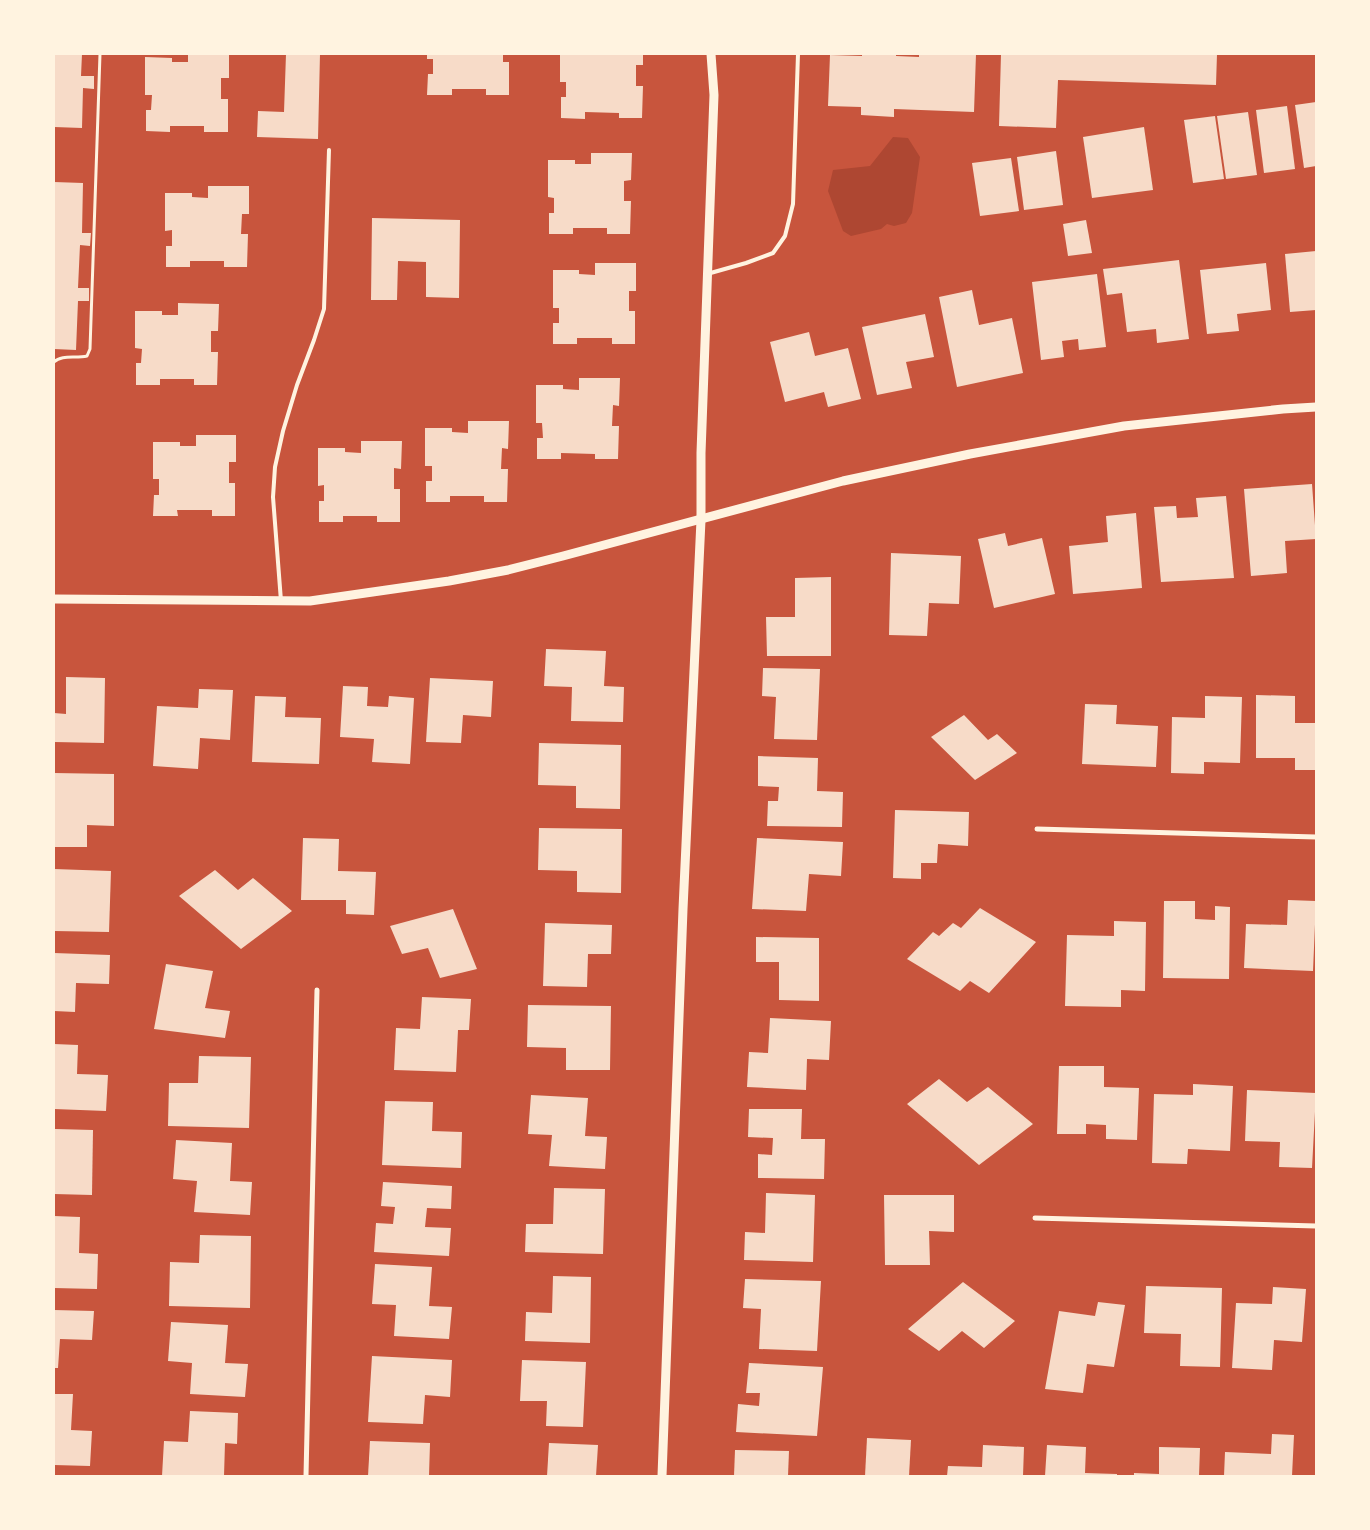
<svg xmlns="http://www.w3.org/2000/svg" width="1370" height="1530" viewBox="0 0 1370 1530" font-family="Literata,serif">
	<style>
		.green { fill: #ae4732 }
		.building { fill: #f7dbc8 }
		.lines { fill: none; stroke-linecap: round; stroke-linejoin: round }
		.path { stroke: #fff3e0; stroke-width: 3 }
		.service { stroke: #fff3e0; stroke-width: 4 }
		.minor { stroke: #fff3e0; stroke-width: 5 }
		.tertiary { stroke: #fff3e0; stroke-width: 9 }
	</style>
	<rect width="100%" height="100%" fill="#c8553d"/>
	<path class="green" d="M893,137L908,138L920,157L912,213L906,223L894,226L887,224L881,229L851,236L843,231L828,191L833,170L870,166Z"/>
	<g class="building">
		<path d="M54,54H82L81,76H94V89L83,88L82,128L54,127Z"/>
		<path d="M188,54H229V78H221V99H228V132H204V126H170V132L146,131V110H151L152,95H145V57L172,58V62H188Z"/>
		<path d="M286,54H320L318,139L257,137L258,111L284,112Z"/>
		<path d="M427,54H503V62H509V95H486V89H452V95H427L428,74H433V59H427Z"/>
		<path d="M560,54H643V65H636V86H643L642,118H619V113L585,112V119L561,118V97H566V82H560Z"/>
		<path d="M862,54H896V56L919,57V54H976L974,112L894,109V117L861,115V107L828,106L830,55L862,56Z"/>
		<path d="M1001,54H1217L1216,85L1058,80L1056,128L999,126Z"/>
		<path d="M1316,102V166L1304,168L1295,105Z"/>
		<path d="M1287,106L1295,169L1264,173L1256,110Z"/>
		<path d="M1248,112L1257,175L1226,179L1217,116Z"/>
		<path d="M1215,116L1224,179L1193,183L1184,120Z"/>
		<path d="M1144,127L1153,190L1092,198L1083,137Z"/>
		<path d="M1056,151L1063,205L1024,210L1017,157Z"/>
		<path d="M591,153H632L631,180L624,181V201H631L630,234H607V228H573V234H549V213H554V198L548,197V160H575V164H591Z"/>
		<path d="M1011,158L1019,211L980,216L972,163Z"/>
		<path d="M54,182L83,183L82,233H91L90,246L80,245L78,288H89V301H78L76,350L54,349Z"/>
		<path d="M208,186H249V214H242L241,234H248L247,267H224V261H190V267H166V246H172V230L165,231V193H192V197L208,198Z"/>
		<path d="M372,218L460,220L459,298L426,297V262L398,261L397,300H371Z"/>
		<path d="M1086,220L1092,253L1068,256L1063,224Z"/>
		<path d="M1316,251V310L1290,312L1285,254Z"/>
		<path d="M1179,260L1189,339L1157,343L1156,329L1127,332L1122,293L1107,295L1103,269Z"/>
		<path d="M595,263H636V291H629V311H635V344H612V338H577V344H553V323H559V308H553V270H579V274L595,275Z"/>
		<path d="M1266,263L1271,310L1237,314L1239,331L1207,334L1200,270Z"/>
		<path d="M1097,274L1106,347L1079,350L1078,339L1062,341L1064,357L1041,360L1032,282Z"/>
		<path d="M972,290L979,325L1012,318L1023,373L957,387L939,297Z"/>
		<path d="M178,303L219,304L218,331H211V352H218L217,385H194V379H160V385H136V363H141L142,349L135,348V311H162V315H178Z"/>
		<path d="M925,314L934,357L906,362L912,388L877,395L862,327Z"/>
		<path d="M809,332L815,356L848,348L861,399L828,407L824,392L785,402L770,342Z"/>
		<path d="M579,378H620L619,406L613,405L612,426H619L618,459H595V454L561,453V459H537V438H543L542,423H536V385H563V389L579,390Z"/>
		<path d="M468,421H509L508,449L502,448L501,469H508L507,502H484V496H450V502H426V481H432V466H425V428H452V432L468,433Z"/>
		<path d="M196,435H236V462H229V483H235V516H212V510H177L178,516H153L154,495H159V479H153V442H180V446H196Z"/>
		<path d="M361,441H402L401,469L394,468V489H400V522H377V516H343V522H319V501H324V485L318,486V448H345V452L361,453Z"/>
		<path d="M1312,484L1316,539L1285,541L1287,573L1251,576L1244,489Z"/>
		<path d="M1226,496L1234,578L1161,582L1154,507L1176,506L1177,518L1198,517L1196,498Z"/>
		<path d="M1136,513L1142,588L1073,594L1069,546L1108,542L1106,516Z"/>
		<path d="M1005,533L1008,546L1042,538L1055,594L994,608L978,539Z"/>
		<path d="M891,553L961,556L959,604L929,603L927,636L889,635Z"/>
		<path d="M831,577V656H767L766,617H795V578Z"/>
		<path d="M546,649L606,651L604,686L624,687L623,722L571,721L572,687L544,686Z"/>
		<path d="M763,668L820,669L817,740L774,739L776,697L762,696Z"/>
		<path d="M66,677L105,678L104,743L54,742V713L66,714Z"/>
		<path d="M430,678L493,681L491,717L463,715L461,743L426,742Z"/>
		<path d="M343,686L368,687L367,706L388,707L389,696L414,698L410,764L372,762L374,739L340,737Z"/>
		<path d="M199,689L233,690L230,740L200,738L198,769L153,766L157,706L198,708Z"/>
		<path d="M1256,695L1295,696V723H1316V770H1295V758H1256Z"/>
		<path d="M255,696L286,697L285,717L321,718L319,764L252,762Z"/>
		<path d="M1205,696L1242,697L1240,763L1204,762V774L1171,773L1172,717L1205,718Z"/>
		<path d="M1085,704L1117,705L1116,724L1158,726L1156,767L1082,764Z"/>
		<path d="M964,715L988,740L997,734L1017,753L975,780L931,737Z"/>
		<path d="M539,743L621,745L620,809L576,808V786L538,785Z"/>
		<path d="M758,756L818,758L817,791L843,792L842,827L767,826L768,801H778L779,787L758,786Z"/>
		<path d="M54,773L114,774V826L87,825V847H54Z"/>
		<path d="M895,810L969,812L968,846L938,844L937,863H921V879L893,878Z"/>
		<path d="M539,828L622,829L621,893L577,892V871L538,870Z"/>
		<path d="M303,838L339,839L338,871L376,872L374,915L346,914V900H301Z"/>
		<path d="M757,838L843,842L841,876L809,874L806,911L752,909Z"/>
		<path d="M54,869L111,871L109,932L54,931Z"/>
		<path d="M215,870L238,890L253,878L292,911L241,949L179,896Z"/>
		<path d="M1288,900L1316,901L1313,971L1244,968L1246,924L1287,925Z"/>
		<path d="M1164,901H1195V919L1215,920V906L1230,907L1229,979L1163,978Z"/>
		<path d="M980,908L1036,942L989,993L970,981L960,991L907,959L933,932L939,936L953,923L961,928Z"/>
		<path d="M453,909L477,969L440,978L428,948L402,954L390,926Z"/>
		<path d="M1114,921L1146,922L1145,991L1121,990V1007L1065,1006L1067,935L1114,936Z"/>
		<path d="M545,923L612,925L611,954H588L587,987L543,986Z"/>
		<path d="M756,937L819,938V1001L779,1000V962H756Z"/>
		<path d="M54,953L110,955L109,984L76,983L75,1012L54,1011Z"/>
		<path d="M166,964L213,971L205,1008L230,1011L225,1038L154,1029Z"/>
		<path d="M422,997L471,999L469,1030H458L456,1072L394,1070L396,1028L420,1029Z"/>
		<path d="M528,1005L611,1006L610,1070H566V1048L527,1047Z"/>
		<path d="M770,1018L831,1021L829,1060L807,1059L806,1090L747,1087L749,1052L768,1053Z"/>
		<path d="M54,1044L78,1045L77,1074L108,1075L106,1111L54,1109Z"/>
		<path d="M199,1056L251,1057L249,1128L168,1126L169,1083H198Z"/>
		<path d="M1059,1066H1104V1087L1139,1088L1137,1140L1106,1139V1125L1086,1124V1134H1057Z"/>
		<path d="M939,1079L967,1102L988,1087L1033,1124L979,1165L907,1104Z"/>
		<path d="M1193,1084L1233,1086L1230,1151L1188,1149L1187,1164L1152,1163L1154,1094L1193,1095Z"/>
		<path d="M1247,1090L1316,1093L1312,1168L1279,1167L1280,1142L1245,1141Z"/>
		<path d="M531,1095L588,1098L585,1136L607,1137L605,1169L549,1166L552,1135L528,1134Z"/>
		<path d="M385,1101L433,1102L432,1131L462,1132L461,1168L382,1165Z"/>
		<path d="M749,1109H802L801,1139H825L824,1179L758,1178V1154L772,1155L773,1138L748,1137Z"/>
		<path d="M55,1129L93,1130L92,1195L54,1194Z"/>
		<path d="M176,1140L232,1143L230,1181L252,1182L250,1215L194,1212L197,1181L173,1179Z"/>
		<path d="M383,1182L452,1186L451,1209L427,1208L425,1227L451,1228L449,1256L374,1252L376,1223L393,1224L395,1207L381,1206Z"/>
		<path d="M554,1188L605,1189L603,1254L525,1252L526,1224H553Z"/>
		<path d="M766,1193L815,1195L813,1262L744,1260L745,1232L765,1233Z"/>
		<path d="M884,1195H954V1232L929,1231L930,1265H885Z"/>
		<path d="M54,1216L80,1217L79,1253L98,1254L97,1289L54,1288Z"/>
		<path d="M200,1235L251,1236L250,1308L169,1306L170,1262L199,1263Z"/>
		<path d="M375,1264L432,1267L429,1306L452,1307L449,1339L394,1336L396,1305L372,1304Z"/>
		<path d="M553,1276L591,1277L590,1343L525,1341L526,1312L552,1313Z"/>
		<path d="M745,1279L821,1281L817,1351L759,1349L761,1309L743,1308Z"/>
		<path d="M963,1282L1015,1321L984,1348L962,1331L939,1351L908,1329Z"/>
		<path d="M1146,1286L1222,1288L1220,1367L1180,1366L1181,1334L1144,1333Z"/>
		<path d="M1273,1287L1306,1289L1302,1342L1274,1340L1272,1370L1232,1368L1236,1303L1272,1304Z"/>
		<path d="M1098,1302L1125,1305L1114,1367L1087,1364L1083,1393L1045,1389L1059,1311L1095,1316Z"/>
		<path d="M54,1310L94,1311L92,1340L60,1339L58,1368H54Z"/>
		<path d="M171,1322L228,1325L225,1363L248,1364L245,1397L190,1394L192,1363L168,1361Z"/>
		<path d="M372,1356L452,1360L450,1397L425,1395L423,1424L368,1422Z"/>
		<path d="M522,1360L586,1362L583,1427L546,1426L547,1401H520Z"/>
		<path d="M749,1363L823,1367L817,1436L736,1432L738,1404L759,1406L760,1393H746Z"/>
		<path d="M54,1394H73L71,1430L92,1431L90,1466L54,1465Z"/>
		<path d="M190,1411L238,1413L237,1444L225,1443L224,1476H162L164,1441L188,1442Z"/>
		<path d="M1272,1434L1294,1435L1292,1476H1224L1225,1452L1271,1454Z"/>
		<path d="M867,1438L911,1440L909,1476H865Z"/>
		<path d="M370,1441L430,1443L429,1476H368Z"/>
		<path d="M549,1443L598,1445L596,1476H547Z"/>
		<path d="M983,1445L1024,1447L1023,1476H947L948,1466L982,1467Z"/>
		<path d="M1047,1445L1086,1447L1085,1473L1117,1474V1476H1045Z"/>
		<path d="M1159,1447L1200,1448L1199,1476H1134V1473L1159,1474Z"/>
		<path d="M735,1450L789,1451L788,1476H734Z"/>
	</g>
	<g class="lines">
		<path class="path" d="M54,362C62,354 76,359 87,356L90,349L100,54"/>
		<g class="service">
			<path d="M707,274L746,263L773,253L785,236L793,204L798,54"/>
			<path d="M281,601L273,497L275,467L283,431L297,385L314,340L324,309L329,150"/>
		</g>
		<g class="minor">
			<path d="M1037,829L1316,837"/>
			<path d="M1035,1218L1316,1226"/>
			<path d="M306,1476L317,990"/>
		</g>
		<g class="tertiary">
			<path d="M54,599L310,601L449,581L508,570L563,556L843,481L970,454L1124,426L1283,409L1316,407"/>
			<path d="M662,1476L683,909L701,520V453L714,95L711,54"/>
		</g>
	</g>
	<rect width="1370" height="1530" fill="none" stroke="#fff3e0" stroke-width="110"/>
</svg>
